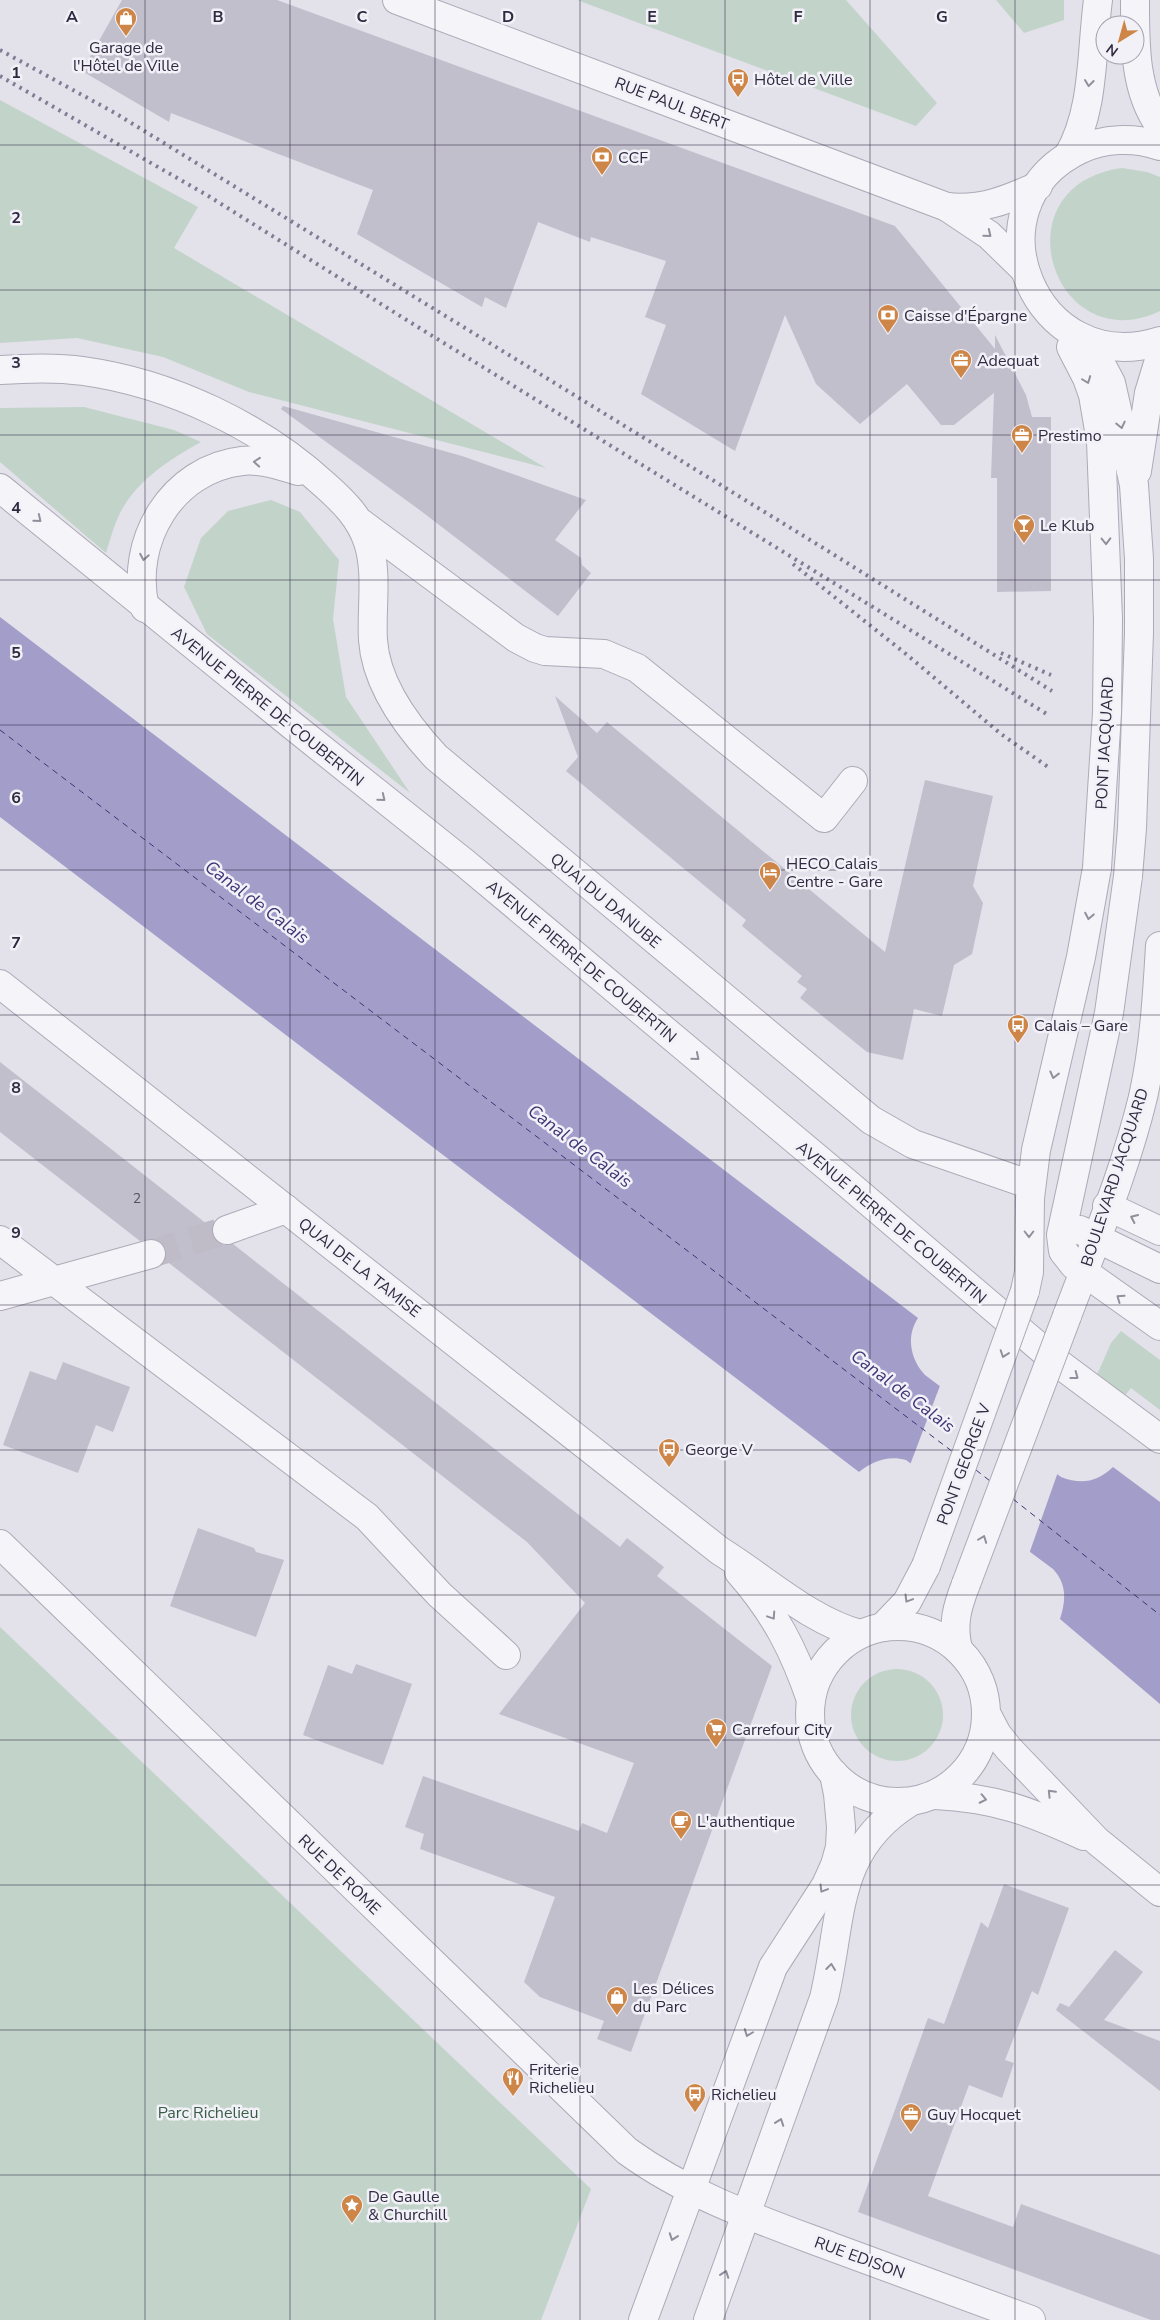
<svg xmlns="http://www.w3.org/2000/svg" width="1160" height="2320" viewBox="0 0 1160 2320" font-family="'Nunito Sans',sans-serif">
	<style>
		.green { fill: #c2d4c9 }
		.water { fill: #a29dc9 }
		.pier { fill: #e3e1ea }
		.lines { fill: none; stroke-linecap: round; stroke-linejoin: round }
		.ferry { stroke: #3f3475; stroke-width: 1; stroke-dasharray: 6 5; stroke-linecap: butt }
		.building { fill: #c2bfcd }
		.minor-tunnel { stroke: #bfbcc8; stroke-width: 28; stroke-dasharray: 28 14; stroke-linecap: butt }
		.minor-casing { stroke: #adaab7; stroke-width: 30 }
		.minor { stroke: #f5f4f8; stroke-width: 28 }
		.rail { stroke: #817b93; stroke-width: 4; stroke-dasharray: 2.5 5; stroke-linecap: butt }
		.minor-bridge-casing { stroke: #adaab7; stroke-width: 30; stroke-linecap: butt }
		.minor-bridge { stroke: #f5f4f8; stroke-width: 28 }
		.oneway { stroke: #928f9c }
		.grid { fill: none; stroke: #302a41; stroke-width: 1; stroke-opacity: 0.55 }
		.labels { text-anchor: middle; stroke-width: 5; stroke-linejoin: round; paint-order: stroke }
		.number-label { font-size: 14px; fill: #544f64 }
		.poi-label { font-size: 16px; fill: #302a41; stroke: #f2f1f7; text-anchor: start }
		.street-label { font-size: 16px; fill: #302a41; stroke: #f2f1f7 }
		.park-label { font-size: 16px; fill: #375d47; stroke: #f2f1f7 }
		.water-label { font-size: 18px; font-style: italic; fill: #3f3475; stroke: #f2f1f7 }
		.grid-label { font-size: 16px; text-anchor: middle; font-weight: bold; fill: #302a41; stroke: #f2f1f7; stroke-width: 5; stroke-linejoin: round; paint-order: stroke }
	</style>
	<rect width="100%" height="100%" fill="#e3e1ea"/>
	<g class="green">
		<path d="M577,0H846L937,103L916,126Z"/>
		<path d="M996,0H1064V20L1024,33Z"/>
		<path d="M0,100L198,207L174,248L546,468L249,392L163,357L77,338L0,343Z"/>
		<path d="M1122,168L1147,172L1160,177V311C1053,362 996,185 1122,168Z"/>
		<path d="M84,407L174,430L201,442C169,460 138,479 120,513C114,525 110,540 106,553L0,462V408Z"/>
		<path d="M271,500L300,512L339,560L333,619L346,697L410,793L207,634L184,587L201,538L228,511Z"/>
		<path d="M1121,1331L1160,1360V1410L1131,1388L1123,1398L1096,1377L1111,1343Z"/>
		<path d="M0,1627L591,2189L541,2320H0Z"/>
		<circle cx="897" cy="1715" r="46"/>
	</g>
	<path class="water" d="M0,617L918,1318C906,1336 910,1359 925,1375L1061,1477C1082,1485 1097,1482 1113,1467L1160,1502V1704L1060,1619C1066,1600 1067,1584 1053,1569L906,1460C888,1455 873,1461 859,1472L0,817Z"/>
	<path class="pier" d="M941,1383L1058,1472L1029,1554L910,1465Z"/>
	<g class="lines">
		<g class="ferry">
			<path d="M0,730L953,1452"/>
			<path d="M976,1470L990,1481"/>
			<path d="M1013,1499L1160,1615"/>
		</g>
	</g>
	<g class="building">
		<path d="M122,0H277L895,226L995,349V335L1026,395L1032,417H1051V591L997,592V478H991L994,393L954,425H941L907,384L860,424L816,384L785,315L735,451L641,394L666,325L645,317L666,261L591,237L590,242L538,222L506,308L485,297L482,307L357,234L373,190L171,113L169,122L82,71Z"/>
		<path d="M283,406L462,456L586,500L555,540L581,558L582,565L591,573L558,616L421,511L281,409Z"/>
		<path d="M555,696L597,733L607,722L885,952L925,780L993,796L973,886L983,903L972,954L954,965L942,1016L914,1009L903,1060L867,1052L800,998L807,989L797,982L802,976L742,926L746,920L566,771L578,757Z"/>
		<path d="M0,1062L212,1228V1236L217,1242L225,1245L233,1244L620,1547L627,1538L664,1567L657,1576L772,1666L631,2052L597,2039L604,2021L540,1997L524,1982L555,1897L420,1849L424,1834L405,1827L423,1776L579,1831L582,1823L607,1833L634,1763L499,1714L585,1603L527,1542L165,1260L166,1250L162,1243L154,1239L140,1241L0,1132Z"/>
		<path d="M63,1362L130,1387L113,1432L96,1425L78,1473L3,1445L30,1371L56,1380Z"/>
		<path d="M198,1528L254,1548L256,1552L284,1560L256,1637L170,1606Z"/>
		<path d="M356,1664L412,1684L383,1765L303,1735L328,1665L352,1674Z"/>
		<path d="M1004,1884L1069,1908L1038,1995L1032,1991L1005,2060L1014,2063L1002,2098L969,2085L928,2196L1013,2227L1021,2204L1160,2255V2320H1151L858,2212L928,2018L944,2024L981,1922L988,1928Z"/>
		<path d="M1115,1950L1143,1972L1104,2020L1160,2041V2091L1056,2010L1060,2003L1069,2007Z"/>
	</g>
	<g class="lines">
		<path class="minor-tunnel" d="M151,1254L227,1230"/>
		<g class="minor-casing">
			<g id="minor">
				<path d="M397,0L947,207C981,211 1009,199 1038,186"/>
				<path d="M1135,0C1135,42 1134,91 1160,126"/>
				<path d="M1160,146C1134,137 1104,138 1079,150C963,207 1036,381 1160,341"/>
				<path d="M1068,156C1095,111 1091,51 1098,0"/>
				<path d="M947,207L989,235L1025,270"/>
				<path d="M1077,336L1101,364L1111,383L1134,485L1139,559V633"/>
				<path d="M1071,347L1087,378L1093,395L1101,442L1108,619"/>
				<path d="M0,370C28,368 56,367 83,371C170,383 261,426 326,486C344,502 360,518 368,542C378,573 371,608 373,640C376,685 407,726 436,757L871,1120L913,1144L1031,1185"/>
				<path d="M1137,471L1149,393L1160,357"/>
				<path d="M0,488L293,726L466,864L848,1184L1058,1363L1160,1439"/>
				<path d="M361,523L516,638L535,648L545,651L604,654L637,668L824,818L853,781"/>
				<path d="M145,608C129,541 172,469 242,461C261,459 280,465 298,471"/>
				<path d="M1128,876L1109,1013L1061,1235L1063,1251L1074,1265L1160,1326"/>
				<path d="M0,984L720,1551C764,1578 810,1621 860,1634"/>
				<path d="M1107,1206L1160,1231"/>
				<path d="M227,1230L286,1209"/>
				<path d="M1080,1230L1160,1269"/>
				<path d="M0,1240L367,1517L440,1595L506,1655"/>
				<path d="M1025,1291L1029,1272L1030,1198L1036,1150L1081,957L1097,868"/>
				<path d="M0,1296L151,1254"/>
				<path d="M1067,1316C1094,1244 1125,1172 1143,1097C1154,1048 1157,997 1160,946"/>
				<path d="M0,1544L627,2151C689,2196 760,2220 832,2247C898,2271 964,2296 1031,2320"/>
				<path d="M739,1572C775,1613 794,1650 811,1700"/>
				<circle cx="898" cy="1714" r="88"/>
				<path d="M883,1627L907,1602L926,1566"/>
				<path d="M958,1649C952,1624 957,1607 966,1584"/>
				<path d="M987,1715L997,1734L1008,1748L1097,1841L1160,1892"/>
				<path d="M935,1795C996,1798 1029,1811 1084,1836"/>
				<path d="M643,2320L773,1967L826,1885L835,1865L840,1847L841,1827L838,1794L834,1774"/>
				<path d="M708,2320L824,1998C843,1920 832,1850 910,1802"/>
			</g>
		</g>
		<use href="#minor" class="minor"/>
		<g class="rail">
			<path d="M0,50L115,113L820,546L1052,691"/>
			<path d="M0,76L210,197L413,324L1050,716"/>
			<path d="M793,564L906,654L1001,734L1051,769"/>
			<path d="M1001,653L1051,675"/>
		</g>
		<g class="minor-bridge-casing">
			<g id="minor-bridge">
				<path d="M1097,868L1107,713L1108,619"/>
				<path d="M1128,876L1132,828L1139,633"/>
				<path d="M926,1566L1025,1291"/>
				<path d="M966,1584L1067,1316"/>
			</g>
		</g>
		<use href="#minor-bridge" class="minor-bridge"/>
	</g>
	<defs><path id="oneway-chevron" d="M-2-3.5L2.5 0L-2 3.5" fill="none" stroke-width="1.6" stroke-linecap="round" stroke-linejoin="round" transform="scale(1.25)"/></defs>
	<g class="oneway">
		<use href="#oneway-chevron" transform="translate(1089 83) rotate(97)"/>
		<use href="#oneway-chevron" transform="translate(988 234) rotate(39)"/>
		<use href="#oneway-chevron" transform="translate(1087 380) rotate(69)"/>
		<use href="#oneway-chevron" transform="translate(1121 425) rotate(77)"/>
		<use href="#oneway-chevron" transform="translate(257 462) rotate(-175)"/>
		<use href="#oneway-chevron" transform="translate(38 519) rotate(39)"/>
		<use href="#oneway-chevron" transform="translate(1106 541) rotate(89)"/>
		<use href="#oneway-chevron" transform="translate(144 557) rotate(100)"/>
		<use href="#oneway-chevron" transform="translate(382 798) rotate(39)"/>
		<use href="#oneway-chevron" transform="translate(1089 916) rotate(101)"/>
		<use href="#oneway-chevron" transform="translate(696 1057) rotate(40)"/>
		<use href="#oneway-chevron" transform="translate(1054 1075) rotate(104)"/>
		<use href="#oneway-chevron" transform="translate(1134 1218) rotate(-155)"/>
		<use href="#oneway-chevron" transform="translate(1029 1234) rotate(90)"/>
		<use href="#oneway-chevron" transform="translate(1120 1298) rotate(-145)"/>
		<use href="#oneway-chevron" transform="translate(1004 1354) rotate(109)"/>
		<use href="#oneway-chevron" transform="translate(1075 1376) rotate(37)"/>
		<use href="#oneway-chevron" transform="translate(983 1539) rotate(-69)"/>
		<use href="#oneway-chevron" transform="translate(908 1599) rotate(121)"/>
		<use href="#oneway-chevron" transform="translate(772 1616) rotate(56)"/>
		<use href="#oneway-chevron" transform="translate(1051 1793) rotate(-134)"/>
		<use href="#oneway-chevron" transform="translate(983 1799) rotate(12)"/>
		<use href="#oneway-chevron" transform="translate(823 1889) rotate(121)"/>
		<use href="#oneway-chevron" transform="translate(831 1967) rotate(-83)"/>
		<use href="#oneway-chevron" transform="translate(748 2033) rotate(111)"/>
		<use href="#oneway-chevron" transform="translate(780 2122) rotate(-70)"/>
		<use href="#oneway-chevron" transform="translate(673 2237) rotate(110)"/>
		<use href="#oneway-chevron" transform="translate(725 2274) rotate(-70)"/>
	</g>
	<path class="grid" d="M145,0V2320M290,0V2320M435,0V2320M580,0V2320M725,0V2320M870,0V2320M1015,0V2320M0,145H1160M0,290H1160M0,435H1160M0,580H1160M0,725H1160M0,870H1160M0,1015H1160M0,1160H1160M0,1305H1160M0,1450H1160M0,1595H1160M0,1740H1160M0,1885H1160M0,2030H1160M0,2175H1160"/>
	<defs>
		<g id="shop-pin" transform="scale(1.125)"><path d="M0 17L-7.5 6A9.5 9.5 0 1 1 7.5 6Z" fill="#cd8648" stroke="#f2f1f7"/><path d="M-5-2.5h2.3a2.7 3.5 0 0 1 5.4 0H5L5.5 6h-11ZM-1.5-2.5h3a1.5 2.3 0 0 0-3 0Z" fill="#fff"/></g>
		<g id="bus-pin" transform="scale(1.125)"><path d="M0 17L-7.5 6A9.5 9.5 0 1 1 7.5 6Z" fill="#cd8648" stroke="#f2f1f7"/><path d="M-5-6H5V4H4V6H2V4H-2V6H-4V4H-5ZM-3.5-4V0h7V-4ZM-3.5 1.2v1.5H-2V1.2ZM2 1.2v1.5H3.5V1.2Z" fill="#fff"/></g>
		<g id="bank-pin" transform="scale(1.125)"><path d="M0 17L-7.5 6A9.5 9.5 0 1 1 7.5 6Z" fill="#cd8648" stroke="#f2f1f7"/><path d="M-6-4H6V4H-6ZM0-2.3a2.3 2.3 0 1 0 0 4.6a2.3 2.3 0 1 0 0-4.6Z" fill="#fff"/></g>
		<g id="office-pin" transform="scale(1.125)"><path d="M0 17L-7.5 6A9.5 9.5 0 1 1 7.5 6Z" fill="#cd8648" stroke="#f2f1f7"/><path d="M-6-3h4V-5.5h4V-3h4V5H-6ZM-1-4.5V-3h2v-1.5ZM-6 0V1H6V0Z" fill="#fff"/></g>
		<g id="bar-pin" transform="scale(1.125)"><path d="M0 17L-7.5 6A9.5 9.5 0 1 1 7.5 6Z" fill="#cd8648" stroke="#f2f1f7"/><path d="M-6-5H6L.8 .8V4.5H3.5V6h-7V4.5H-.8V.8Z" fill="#fff"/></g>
		<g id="hotel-pin" transform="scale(1.125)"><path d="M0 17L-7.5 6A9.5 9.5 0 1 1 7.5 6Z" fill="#cd8648" stroke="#f2f1f7"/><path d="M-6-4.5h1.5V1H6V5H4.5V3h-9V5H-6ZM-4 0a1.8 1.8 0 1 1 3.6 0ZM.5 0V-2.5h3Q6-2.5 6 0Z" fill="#fff"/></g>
		<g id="supermarket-pin" transform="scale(1.125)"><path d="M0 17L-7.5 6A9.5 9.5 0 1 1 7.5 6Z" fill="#cd8648" stroke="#f2f1f7"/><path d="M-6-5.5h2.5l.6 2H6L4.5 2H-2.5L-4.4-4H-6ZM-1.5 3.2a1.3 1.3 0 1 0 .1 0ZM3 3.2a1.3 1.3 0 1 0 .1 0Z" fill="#fff"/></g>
		<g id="cafe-pin" transform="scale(1.125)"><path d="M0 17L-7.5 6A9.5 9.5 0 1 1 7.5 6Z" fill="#cd8648" stroke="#f2f1f7"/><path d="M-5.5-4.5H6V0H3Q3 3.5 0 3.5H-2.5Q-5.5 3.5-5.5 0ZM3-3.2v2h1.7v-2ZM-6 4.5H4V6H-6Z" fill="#fff"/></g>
		<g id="restaurant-pin" transform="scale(1.125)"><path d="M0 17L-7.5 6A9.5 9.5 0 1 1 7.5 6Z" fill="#cd8648" stroke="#f2f1f7"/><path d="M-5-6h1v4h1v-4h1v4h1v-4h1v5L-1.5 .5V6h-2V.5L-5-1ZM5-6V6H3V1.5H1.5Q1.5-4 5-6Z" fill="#fff"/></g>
		<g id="sight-pin" transform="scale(1.125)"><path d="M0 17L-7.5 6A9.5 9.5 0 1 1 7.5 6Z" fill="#cd8648" stroke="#f2f1f7"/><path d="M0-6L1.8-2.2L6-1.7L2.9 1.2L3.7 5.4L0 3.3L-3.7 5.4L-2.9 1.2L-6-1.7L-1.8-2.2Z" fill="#fff"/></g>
	</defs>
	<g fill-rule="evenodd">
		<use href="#shop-pin" x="126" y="18"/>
		<use href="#bus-pin" x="738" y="79"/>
		<use href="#bank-pin" x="602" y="157"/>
		<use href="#bank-pin" x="888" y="315"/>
		<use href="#office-pin" x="961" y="360"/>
		<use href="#office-pin" x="1022" y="435"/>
		<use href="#bar-pin" x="1024" y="525"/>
		<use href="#hotel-pin" x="770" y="872"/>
		<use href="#bus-pin" x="1018" y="1025"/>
		<use href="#bus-pin" x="669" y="1449"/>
		<use href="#supermarket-pin" x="716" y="1729"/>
		<use href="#cafe-pin" x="681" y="1821"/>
		<use href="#shop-pin" x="617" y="1997"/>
		<use href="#restaurant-pin" x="513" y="2078"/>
		<use href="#bus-pin" x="695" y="2094"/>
		<use href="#office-pin" x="911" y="2114"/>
		<use href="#sight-pin" x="352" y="2205"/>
	</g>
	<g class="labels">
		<g class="number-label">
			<text x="137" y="1203">2</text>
		</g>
		<g class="poi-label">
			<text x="126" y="53" text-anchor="middle">Garage de<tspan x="126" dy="18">l'Hôtel de Ville</tspan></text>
			<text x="754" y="85">Hôtel de Ville</text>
			<text x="618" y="163">CCF</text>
			<text x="904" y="321">Caisse d'Épargne</text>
			<text x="977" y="366">Adequat</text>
			<text x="1038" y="441">Prestimo</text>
			<text x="1040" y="531">Le Klub</text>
			<text x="786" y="869">HECO Calais<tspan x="786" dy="18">Centre - Gare</tspan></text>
			<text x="1034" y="1031">Calais – Gare</text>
			<text x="685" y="1455">George V</text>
			<text x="732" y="1735">Carrefour City</text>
			<text x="697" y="1827">L'authentique</text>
			<text x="633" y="1994">Les Délices<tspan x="633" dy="18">du Parc</tspan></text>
			<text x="529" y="2075">Friterie<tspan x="529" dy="18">Richelieu</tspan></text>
			<text x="711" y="2100">Richelieu</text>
			<text x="927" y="2120">Guy Hocquet</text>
			<text x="368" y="2202">De Gaulle<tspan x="368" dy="18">&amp; Churchill</tspan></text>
		</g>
		<g class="street-label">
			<text transform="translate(672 103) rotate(21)" y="6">RUE PAUL BERT</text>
			<text transform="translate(268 706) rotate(39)" y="6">AVENUE PIERRE DE COUBERTIN</text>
			<text transform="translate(1104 743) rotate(-87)" y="6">PONT JACQUARD</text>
			<text transform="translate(606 900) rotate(40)" y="6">QUAI DU DANUBE</text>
			<text transform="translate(582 961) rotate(40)" y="6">AVENUE PIERRE DE COUBERTIN</text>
			<text transform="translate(1114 1177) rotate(-72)" y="6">BOULEVARD JACQUARD</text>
			<text transform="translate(892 1222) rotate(40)" y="6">AVENUE PIERRE DE COUBERTIN</text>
			<text transform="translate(360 1267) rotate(38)" y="6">QUAI DE LA TAMISE</text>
			<text transform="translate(963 1464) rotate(-70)" y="6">PONT GEORGE V</text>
			<text transform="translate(340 1874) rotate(44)" y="6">RUE DE ROME</text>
			<text transform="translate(860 2257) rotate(20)" y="6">RUE EDISON</text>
		</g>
		<g class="park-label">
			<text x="208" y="2118">Parc Richelieu</text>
		</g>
		<g class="water-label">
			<text transform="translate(257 902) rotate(37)" y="6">Canal de Calais</text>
			<text transform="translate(580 1146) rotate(37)" y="6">Canal de Calais</text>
			<text transform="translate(903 1391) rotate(37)" y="6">Canal de Calais</text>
		</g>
	</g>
	<g class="grid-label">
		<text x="72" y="22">A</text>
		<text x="218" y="22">B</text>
		<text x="362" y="22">C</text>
		<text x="508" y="22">D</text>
		<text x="652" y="22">E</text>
		<text x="798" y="22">F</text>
		<text x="942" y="22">G</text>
		<text x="16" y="78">1</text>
		<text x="16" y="223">2</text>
		<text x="16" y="368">3</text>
		<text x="16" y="513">4</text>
		<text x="16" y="658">5</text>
		<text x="16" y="803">6</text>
		<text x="16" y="948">7</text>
		<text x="16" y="1093">8</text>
		<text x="16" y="1238">9</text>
	</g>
	<g transform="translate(1120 40) rotate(217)"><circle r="24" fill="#f2f1f7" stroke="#a4a1ae"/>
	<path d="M0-4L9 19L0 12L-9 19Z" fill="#cd8648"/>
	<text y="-8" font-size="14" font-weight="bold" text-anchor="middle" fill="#302a41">N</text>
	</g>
</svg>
